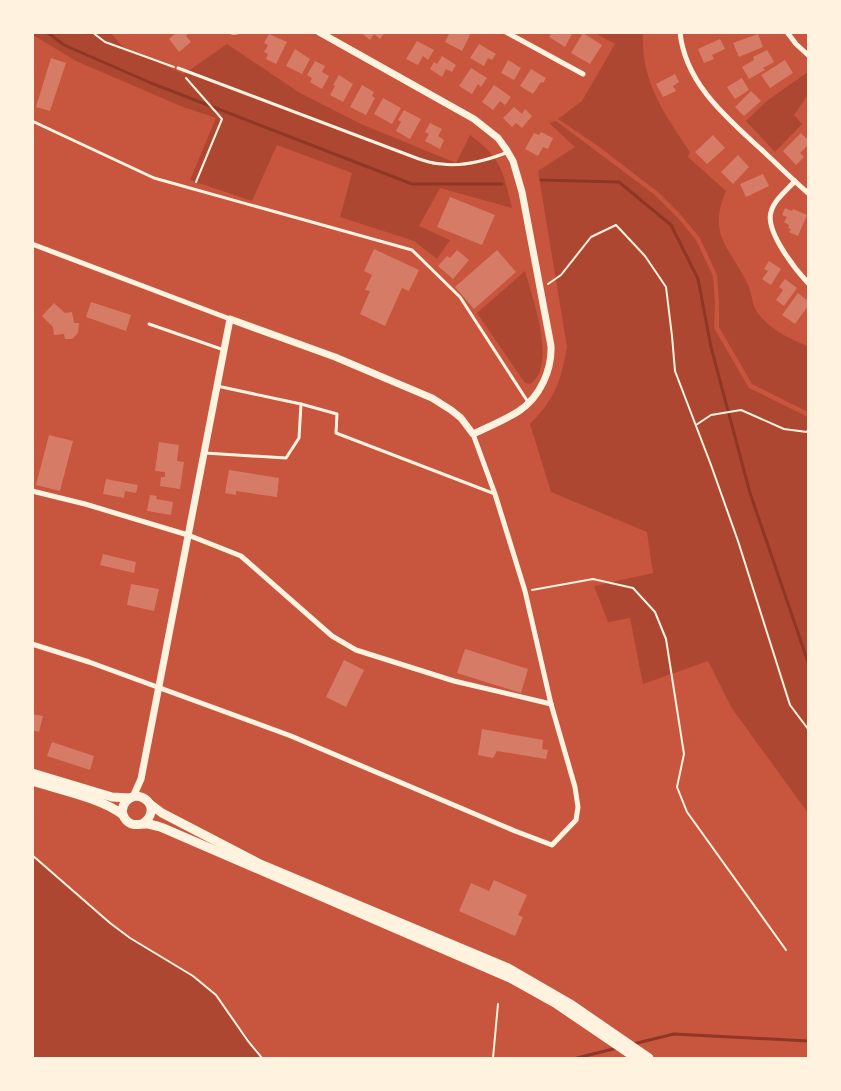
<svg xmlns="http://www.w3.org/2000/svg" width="841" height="1091" viewBox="0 0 841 1091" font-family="Arial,sans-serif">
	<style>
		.green { fill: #ae4732 }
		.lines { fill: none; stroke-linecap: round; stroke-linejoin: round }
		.stream { stroke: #8f3625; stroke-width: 3 }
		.building { fill: #d67c66 }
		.path { stroke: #fff3e0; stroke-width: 2 }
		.service { stroke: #fff3e0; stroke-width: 3 }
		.minor { stroke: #fff3e0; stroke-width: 5 }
		.tertiary { stroke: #fff3e0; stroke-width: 7 }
		.primary { stroke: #fff3e0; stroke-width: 9 }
	</style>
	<rect width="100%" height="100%" fill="#c8553d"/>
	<g class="green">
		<path d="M33,32L111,33L123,47L184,74L227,44L300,93L361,124L456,163L470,135C502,159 503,171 512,208L440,188L419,226L450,240L437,259L414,241L340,217L352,173L277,145L252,201L190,180L216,118L183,107L76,61L33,35Z"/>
		<path d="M595,33H643C641,82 664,113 690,152L688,157L726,191C707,236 730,247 747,283C752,292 752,305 757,312C769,329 790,339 808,346V412L752,384L719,327V303L717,275L700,238L680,214L658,192L598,146L558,119L582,101L615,44Z"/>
		<path d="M808,72V95L794,115L802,124L775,152L746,121L768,100Z"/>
		<path d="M556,121L655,195L677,217L696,240L713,276L715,303L714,328L749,388L808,417V813L731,707L708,661L643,684L630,618L608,622L594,586L653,573L647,532L551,492L530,424C555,399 561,381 567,347L538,171L575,147L549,123Z"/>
		<path d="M525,271C532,297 558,366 530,384L525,383L477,313Z"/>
		<path d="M32,856L116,929L198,980L213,993L226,1009L263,1058H33Z"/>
	</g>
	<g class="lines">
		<g class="stream">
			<path d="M47,32L64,45L151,83L412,184H502"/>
			<path d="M541,180L619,182L671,225L698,279L711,347L750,493L808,662"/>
			<path d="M633,1044L674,1034L808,1041"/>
			<path d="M577,1058L617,1048"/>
		</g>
	</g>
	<g class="building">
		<path d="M177,32H190L186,36L191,42L179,52L169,39Z"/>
		<path d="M360,32H385L380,39L374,34L370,40Z"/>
		<path d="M450,32H465L470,35L462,51L445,42Z"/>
		<path d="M552,32H573L565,47L549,37Z"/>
		<path d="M583,33L602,45L590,64L571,53Z"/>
		<path d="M269,34L287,42L276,64L266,59L268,54L264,52L268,45L264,43Z"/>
		<path d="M758,34L763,47L739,57L733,43Z"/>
		<path d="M720,39L725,49L712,55L714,59L704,63L698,49Z"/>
		<path d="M417,41L434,50L428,60L423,56L418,65L406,59Z"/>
		<path d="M479,44L496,54L492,60L488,58L484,66L470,58Z"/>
		<path d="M295,49L310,59L302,74L286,66Z"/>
		<path d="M767,50L774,62L763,68L765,70L749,79L742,67L754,60L753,57Z"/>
		<path d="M442,56L456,65L452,72L446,69L442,77L430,69L434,62L437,64Z"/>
		<path d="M51,58L66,63L50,111L36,107Z"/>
		<path d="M508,60L521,68L514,80L501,73Z"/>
		<path d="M785,60L793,73L770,88L761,75Z"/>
		<path d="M315,61L325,66L322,72L329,76L322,89L310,82L312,78L307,75Z"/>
		<path d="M471,68L487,78L481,87L478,84L472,94L459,86Z"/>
		<path d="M531,69L546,78L543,83L541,82L533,94L520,86Z"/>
		<path d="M675,74L679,82L673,86L676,91L663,97L656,84Z"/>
		<path d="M339,75L353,84L343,102L330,95L335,86L333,85Z"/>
		<path d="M742,78L749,90L735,99L727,87Z"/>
		<path d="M362,85L374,92L372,96L375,98L366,115L350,107Z"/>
		<path d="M494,85L511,97L505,105L500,101L493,110L482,102Z"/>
		<path d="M751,91L761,101L744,116L735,107Z"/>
		<path d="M383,98L401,108L392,124L374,114Z"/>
		<path d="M514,107L522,114L525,109L532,116L522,128L516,123L512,127L503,118Z"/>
		<path d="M404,110L421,119L410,139L396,131L401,122L398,120Z"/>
		<path d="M430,123L442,129L438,136L444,140L440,149L425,141L429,134L425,132Z"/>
		<path d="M541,132L553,138L548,149L543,147L538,156L525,149L534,133L539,135Z"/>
		<path d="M801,133L808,140V145L800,153L804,157L796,165L783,151Z"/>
		<path d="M713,135L725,148L707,164L695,152Z"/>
		<path d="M738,155L749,167L733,184L721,172Z"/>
		<path d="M763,174L769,186L746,197L740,184Z"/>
		<path d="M450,197L495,215L482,245L437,227Z"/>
		<path d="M785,208L792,211L793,209L807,215L798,236L789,232L791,229L788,228L789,225L784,222L787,217L782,215Z"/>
		<path d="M374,249L419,270L409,291L402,288L385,326L360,314L370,291L365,290L372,275L364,271Z"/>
		<path d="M457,250L469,260L453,279L438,266L447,256L450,258Z"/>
		<path d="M497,250L516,272L474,309L455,287Z"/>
		<path d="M769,261L781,269L771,285L762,279L768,271L764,269Z"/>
		<path d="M785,279L797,288L784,306L776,300L783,290L779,287Z"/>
		<path d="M798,293L808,301V306L795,324L782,315Z"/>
		<path d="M91,302L131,315L126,331L86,317Z"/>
		<path d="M54,303L65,313L72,312L74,323H79L78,333L72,339H65L64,334L54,335L53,327L42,316Z"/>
		<path d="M49,435L73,441L60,491L36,485Z"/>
		<path d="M159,442L179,445L177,461L184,462L180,489L160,486L161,477H165V472L155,471Z"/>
		<path d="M229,470L279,478L277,497L236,491V495L225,493Z"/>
		<path d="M106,479L138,485L136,493L125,491L124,498L103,494Z"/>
		<path d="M150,495L157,496L156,499L173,502L171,515L147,511Z"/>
		<path d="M103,554L136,562L134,573L100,565Z"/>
		<path d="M131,584L159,589L154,611L127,605Z"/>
		<path d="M465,649L528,669L521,693L457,673Z"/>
		<path d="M344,660L364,670L346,707L326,697Z"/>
		<path d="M32,714L43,716L39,732L32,730Z"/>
		<path d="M482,729L543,740L542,749L548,750L546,759L497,751L493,758L478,755Z"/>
		<path d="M52,742L94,756L90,770L47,756Z"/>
		<path d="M494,880L527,895L518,915L523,917L515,936L459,911L471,883L489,891Z"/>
	</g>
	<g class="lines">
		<g class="path">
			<path d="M92,32L105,42L174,67"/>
			<path d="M186,78L222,119L196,182"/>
			<path d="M548,284L561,275L591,237L616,225L645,256L666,287L672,336L675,371L711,465L738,541L790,705L808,729"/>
			<path d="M696,425L711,415L741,410L784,429L807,432L808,430"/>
			<path d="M532,590L593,579L633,588L655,612L666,639L684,754L677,787L687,812L786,950"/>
			<path d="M32,855L110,923L130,938L193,976L216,995L248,1041L262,1058"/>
			<path d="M493,1058L498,1004"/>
		</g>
		<g class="service">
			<path d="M178,68L419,159C426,161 434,164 442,164C464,167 488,160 508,152"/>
			<path d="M32,121L154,178L412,250L460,297L528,402"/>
			<path d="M149,324L224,350"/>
			<path d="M301,404L337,414L336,433L495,494"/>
			<path d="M205,453L286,458L299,438L301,404L217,386"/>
		</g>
		<g class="minor">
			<path d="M232,32H236"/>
			<path d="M506,32L583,74"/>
			<path d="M680,32C685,84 728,119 764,152C778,165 793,180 808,193"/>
			<path d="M787,32L796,44L808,55"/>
			<path d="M795,181C787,190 774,200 771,212C765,231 795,269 808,283"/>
			<path d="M32,244L230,319"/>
			<path d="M32,491L85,504L188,535L241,556L332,636L356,650L454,681L551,704"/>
			<path d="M32,644L89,662L291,736L515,831L552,845L576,820L578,807L575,787L551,704L525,591L495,494L473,434"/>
		</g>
		<path class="tertiary" d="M133,797L141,779L230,319L335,357L432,398L451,410L461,418L473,434C488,427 505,420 519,411C540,397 552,370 551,346L522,192L513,161L506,149L498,138L474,119L319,32"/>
		<g class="primary">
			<path d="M32,773L112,797L130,798"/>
			<path d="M32,781C60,790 101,798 123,815"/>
			<path d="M150,804L162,813L260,864L508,968L572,1005L649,1058"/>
			<path d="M142,824C152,818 155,806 145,799C131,789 115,808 126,820C133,828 140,823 148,824C153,825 158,826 163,828L512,979L555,1003L636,1058"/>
		</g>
	</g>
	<rect width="841" height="1091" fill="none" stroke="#fff3e0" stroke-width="68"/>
</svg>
